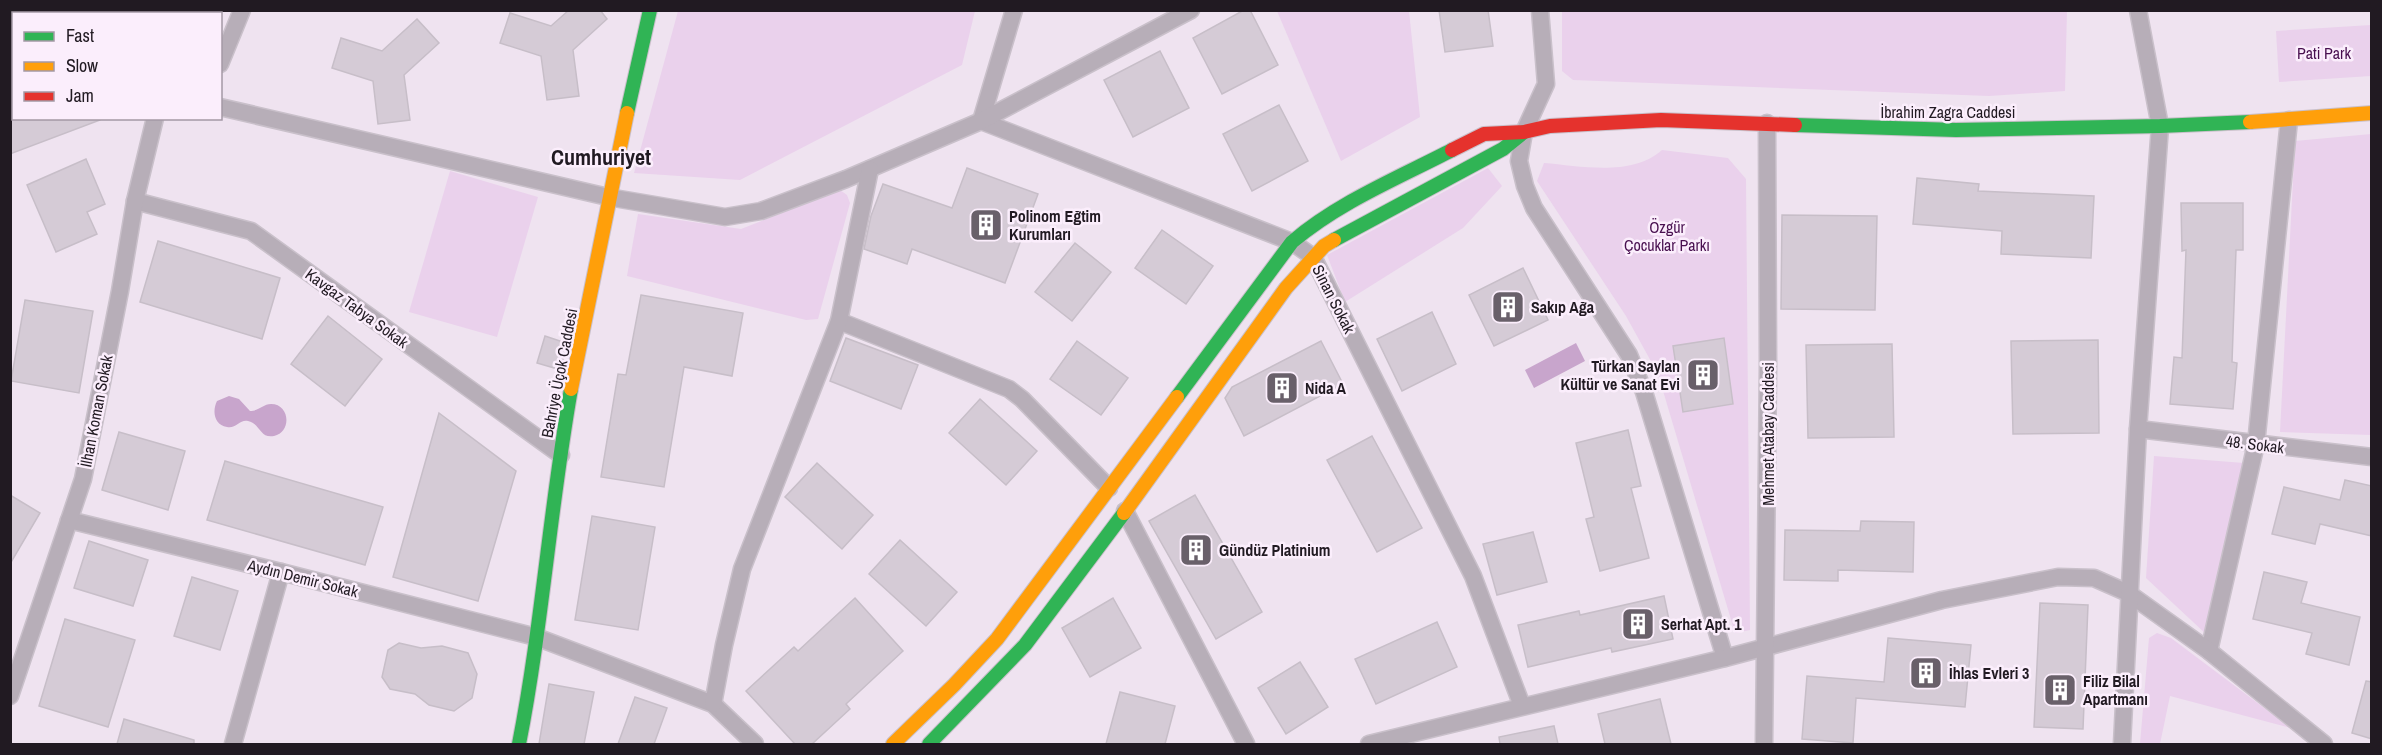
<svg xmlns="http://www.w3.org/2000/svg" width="2382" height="755" viewBox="0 0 2382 755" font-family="'Archivo Narrow',sans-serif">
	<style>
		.green { fill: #ead1ec }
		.water { fill: #c8a5cc }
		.building { fill: #d5cbd6; stroke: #c7bec8; stroke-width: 1.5 }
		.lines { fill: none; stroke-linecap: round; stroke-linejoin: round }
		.street-casing { stroke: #c9c0ca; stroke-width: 19 }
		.fast-casing { stroke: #c9c0ca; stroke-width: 16 }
		.slow-casing { stroke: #c9c0ca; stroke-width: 16 }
		.jam-casing { stroke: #c9c0ca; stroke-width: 16 }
		.street { stroke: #b7aeb8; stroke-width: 16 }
		.fast { stroke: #30b455; stroke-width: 14 }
		.slow { stroke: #ff9f0a; stroke-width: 14 }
		.jam { stroke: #e5322d; stroke-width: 14 }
		.labels { text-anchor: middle; stroke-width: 5; stroke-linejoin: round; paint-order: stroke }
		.park-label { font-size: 16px; fill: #480f4f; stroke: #fbeefc }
		.street-label { font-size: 16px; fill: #211a22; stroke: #fbeefc }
		.poi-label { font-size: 16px; font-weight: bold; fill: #211a22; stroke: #fbeefc; text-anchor: start }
		.district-label { font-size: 22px; font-weight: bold; fill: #211a22; stroke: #fbeefc }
	</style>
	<rect width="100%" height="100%" fill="#efe3f0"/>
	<g class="green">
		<path d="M678,11V10L975,11L962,65L740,180L634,173Z"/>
		<path d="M1277,11H1409L1420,117L1341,161Z"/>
		<path d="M1562,11H2067L2065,91L1989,96L1573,80L1562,71Z"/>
		<path d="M2371,25V76L2279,82L2276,31Z"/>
		<path d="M2371,134V435L2280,432L2295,141Z"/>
		<path d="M1662,150L1728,158L1746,179L1750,630L1735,633L1658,374L1626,316L1537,181L1544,163C1581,166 1632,177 1662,150Z"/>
		<path d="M1488,168L1502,186L1463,228L1345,302L1327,255Z"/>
		<path d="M450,171L538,197L497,337L409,312Z"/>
		<path d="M840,190L847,195L850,203L818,319L806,320L627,276L638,214L741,229Z"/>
		<path d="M2154,456L2244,463L2206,634L2146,578Z"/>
		<path d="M2157,633L2171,638L2291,728L2170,696L2160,744H2140L2149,638Z"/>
	</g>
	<g class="water">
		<path d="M1576,343L1585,361L1534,388L1525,370Z"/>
		<path d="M229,396L239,399L250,411C259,411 263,404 271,404C290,404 292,432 274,436C260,439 260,423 248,421C240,419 236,429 227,427C214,425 212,411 217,401Z"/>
	</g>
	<g class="building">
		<path d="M569,10H600L607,19L573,50L579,96L547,100L541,56L500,43L510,13L551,26Z"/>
		<path d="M1244,10H1250L1278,65L1222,94L1193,38Z"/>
		<path d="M1439,10H1488L1493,46L1445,52Z"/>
		<path d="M417,19L439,43L404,75L410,120L378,124L373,81L332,68L341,38L382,51Z"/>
		<path d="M1160,51L1189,108L1133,137L1104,80Z"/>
		<path d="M1279,105L1308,161L1252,191L1223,134Z"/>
		<path d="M10,118H100V120L10,154Z"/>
		<path d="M86,159L105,204L87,212L97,234L56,252L27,185Z"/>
		<path d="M967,168L1038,194L1005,283L912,249L907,264L864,249L871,216L883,184L952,208Z"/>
		<path d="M1917,178L1979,184L1978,191L2094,196L2091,258L2001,254L2002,231L1913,224Z"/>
		<path d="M2181,203H2243V250H2236L2232,362L2237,363L2233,409L2170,404L2174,357L2182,358L2186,250L2182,251Z"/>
		<path d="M1782,215L1877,216L1875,310L1781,309Z"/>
		<path d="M1162,230L1213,266L1186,304L1135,268Z"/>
		<path d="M158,241L280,278L262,339L140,302Z"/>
		<path d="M1075,243L1111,272L1072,321L1035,292Z"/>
		<path d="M1523,268L1548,320L1494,346L1469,295Z"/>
		<path d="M641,295L743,313L732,376L684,367L664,487L601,477L618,374L626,375Z"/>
		<path d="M25,300L93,311L79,393L11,381Z"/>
		<path d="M1432,312L1456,364L1402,391L1377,339Z"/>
		<path d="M328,316L382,359L345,406L291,364Z"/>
		<path d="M545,336L566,343L561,370L537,363Z"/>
		<path d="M846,338L918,365L901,409L830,381Z"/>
		<path d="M1724,338L1733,404L1683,412L1673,346Z"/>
		<path d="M2098,340L2099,433L2013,434L2011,341Z"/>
		<path d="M1077,341L1128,378L1101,415L1050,379Z"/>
		<path d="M1321,341L1343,384L1244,436L1225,398L1232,387Z"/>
		<path d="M1892,344L1894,437L1808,438L1806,345Z"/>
		<path d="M980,399L1037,451L1006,485L949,433Z"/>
		<path d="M439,413L516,471L478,601L393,577Z"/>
		<path d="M1628,430L1641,486L1631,488L1649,558L1600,571L1586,519L1594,517L1576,443Z"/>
		<path d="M119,432L185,451L168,510L102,490Z"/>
		<path d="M1372,436L1422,528L1377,552L1327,460Z"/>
		<path d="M225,461L383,507L365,565L207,520Z"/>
		<path d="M817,463L873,515L842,549L785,497Z"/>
		<path d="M2345,480L2372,486V536L2320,524L2315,544L2272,534L2284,487L2340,500Z"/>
		<path d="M10,495L40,513L10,564Z"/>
		<path d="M1195,495L1262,612L1216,639L1149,521Z"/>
		<path d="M592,516L655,527L638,630L575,620Z"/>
		<path d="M1861,521L1914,522L1913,572L1838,570V581L1784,580L1785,530L1860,531Z"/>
		<path d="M1533,532L1547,582L1497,595L1483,544Z"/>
		<path d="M900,540L957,592L926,626L869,574Z"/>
		<path d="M89,541L148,560L133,606L74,588Z"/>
		<path d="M2264,572L2307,582L2301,603L2360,617L2349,665L2306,654L2312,633L2253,619Z"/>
		<path d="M192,577L238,591L220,650L174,636Z"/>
		<path d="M1664,596L1673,639L1612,652L1611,648L1528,667L1518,625L1579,611L1580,615Z"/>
		<path d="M855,598L903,651L846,704L850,709L812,744H795L746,691L794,647L798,651Z"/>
		<path d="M1113,598L1141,648L1090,677L1062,628Z"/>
		<path d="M2040,603L2088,605L2083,729L2034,727Z"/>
		<path d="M65,619L135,640L108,727L39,706Z"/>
		<path d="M1437,622L1457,667L1376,704L1355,659Z"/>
		<path d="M1888,638L1971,645L1965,707L1856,698L1853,743L1802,739L1807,676L1884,682Z"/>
		<path d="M399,643L421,648L442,646L468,653L477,674L472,698L454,711L429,705L415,694L390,689L382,677L388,650Z"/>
		<path d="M1300,662L1328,707L1286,734L1258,688Z"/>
		<path d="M2366,681L2372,682V739L2352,733Z"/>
		<path d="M549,684L594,692L584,744H539Z"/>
		<path d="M1120,692L1175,706L1165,744H1106Z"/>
		<path d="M635,697L667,708L654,744H618Z"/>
		<path d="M1660,699L1671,744H1605L1598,714Z"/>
		<path d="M124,719L194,740V744H117Z"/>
		<path d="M1554,726L1558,744H1500L1499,737Z"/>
	</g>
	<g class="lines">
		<g class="street-casing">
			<g id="street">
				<path d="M1014,10L981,121L1292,242L1313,257L1473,576L1522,706"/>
				<path d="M1540,10L1546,84L1524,132L1519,161L1525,186L1534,208L1629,355L1644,392L1725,658"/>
				<path d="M220,64L242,10"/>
				<path d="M220,107L608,197L725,217L761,211L846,179L981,121L1191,10"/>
				<path d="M135,201L251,231L561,455"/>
				<path d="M839,321L1009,389L1022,399L1109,488"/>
				<path d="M2138,429L2372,457"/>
				<path d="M1125,511L1246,744"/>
				<path d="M69,520L281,572L536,637L713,704L755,744"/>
				<path d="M2209,651L2256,444L2289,120"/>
				<path d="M10,696L83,479L120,291L135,201L155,118"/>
				<path d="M713,704L724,645L742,569L839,321L870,169"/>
				<path d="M233,744L281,572"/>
				<path d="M1369,744L1725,658L1942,600L2058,577L2094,578L2128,593L2209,651L2324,744"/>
				<path d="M1764,744L1768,366L1767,123"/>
				<path d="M2122,744L2138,429L2160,126L2138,10"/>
			</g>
		</g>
		<g class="fast-casing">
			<g id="fast">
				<path d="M627,113L650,10"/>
				<path d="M1795,125L1956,130L2160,126L2250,122"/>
				<path d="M1334,240L1503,149L1524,132"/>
				<path d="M1177,397L1292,242C1339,202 1398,178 1452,150"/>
				<path d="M519,744C542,627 550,507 571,389"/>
				<path d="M929,744L1025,645L1124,513"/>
			</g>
		</g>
		<g class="slow-casing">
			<g id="slow">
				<path d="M2250,122L2372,113"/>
				<path d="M571,389L627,113"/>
				<path d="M1124,513L1286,288L1324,246L1334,240"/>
				<path d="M893,744L954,685L997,639L1177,397"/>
			</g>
		</g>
		<g class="jam-casing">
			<path id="jam" d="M1452,150L1484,134L1524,132L1550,126L1661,120L1795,125"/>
		</g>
		<use href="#street" class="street"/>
		<use href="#fast" class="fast"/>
		<use href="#slow" class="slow"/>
		<use href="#jam" class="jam"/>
	</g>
	<defs>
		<g id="building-square" transform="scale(1.725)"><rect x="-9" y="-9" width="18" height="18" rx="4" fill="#69606a" stroke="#fbeefc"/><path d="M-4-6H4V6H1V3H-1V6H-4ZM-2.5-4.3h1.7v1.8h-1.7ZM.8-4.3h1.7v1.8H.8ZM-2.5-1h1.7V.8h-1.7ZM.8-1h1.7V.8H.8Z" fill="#fff"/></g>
	</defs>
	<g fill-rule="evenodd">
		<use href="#building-square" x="986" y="225"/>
		<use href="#building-square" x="1508" y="307"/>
		<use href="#building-square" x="1703" y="375"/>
		<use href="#building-square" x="1282" y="388"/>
		<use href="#building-square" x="1196" y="550"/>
		<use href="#building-square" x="1638" y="624"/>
		<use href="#building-square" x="1926" y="673"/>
		<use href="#building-square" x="2060" y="690"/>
	</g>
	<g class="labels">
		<g class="park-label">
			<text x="2324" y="59">Pati Park</text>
			<text x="1667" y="233">Özgür<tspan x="1667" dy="18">Çocuklar Parkı</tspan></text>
		</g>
		<g class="street-label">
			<text x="1948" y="118">İbrahim Zagra Caddesi</text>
			<text transform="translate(1334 299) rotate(63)" y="6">Sinan Sokak</text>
			<text transform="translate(357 308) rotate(36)" y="6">Kavgaz Tabya Sokak</text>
			<text transform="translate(559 373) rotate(-79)" y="6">Bahriye Üçok Caddesi</text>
			<text transform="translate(96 411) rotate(-79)" y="6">İlhan Koman Sokak</text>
			<text transform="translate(1768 434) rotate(-90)" y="6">Mehmet Atabay Caddesi</text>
			<text transform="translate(2255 444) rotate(7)" y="6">48. Sokak</text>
			<text transform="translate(303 578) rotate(14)" y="6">Aydın Demir Sokak</text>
		</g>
		<g class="poi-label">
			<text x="1009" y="222">Polinom Eğtim<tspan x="1009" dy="18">Kurumları</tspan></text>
			<text x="1531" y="313">Sakıp Ağa</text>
			<text x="1680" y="372" text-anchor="end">Türkan Saylan<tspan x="1680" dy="18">Kültür ve Sanat Evi</tspan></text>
			<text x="1305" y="394">Nida A</text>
			<text x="1219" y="556">Gündüz Platinium</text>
			<text x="1661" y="630">Serhat Apt. 1</text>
			<text x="1949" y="679">İhlas Evleri 3</text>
			<text x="2083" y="687">Filiz Bilal<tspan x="2083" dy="18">Apartmanı</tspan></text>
		</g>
		<g class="district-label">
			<text x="601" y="165">Cumhuriyet</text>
		</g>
	</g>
	<rect width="2382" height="755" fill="none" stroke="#211a22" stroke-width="24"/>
	<rect x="12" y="12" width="210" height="108" fill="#fbeefc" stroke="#a499a5" stroke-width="1.5"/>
	<rect x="24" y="32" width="30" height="9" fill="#30b455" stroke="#a499a5" stroke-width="1.5"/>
	<text x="66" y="42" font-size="18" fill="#211a22">Fast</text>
	<rect x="24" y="62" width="30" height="9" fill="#ff9f0a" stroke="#a499a5" stroke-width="1.5"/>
	<text x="66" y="72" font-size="18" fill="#211a22">Slow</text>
	<rect x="24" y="92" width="30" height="9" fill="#e5322d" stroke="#a499a5" stroke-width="1.5"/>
	<text x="66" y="102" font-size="18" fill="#211a22">Jam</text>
</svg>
